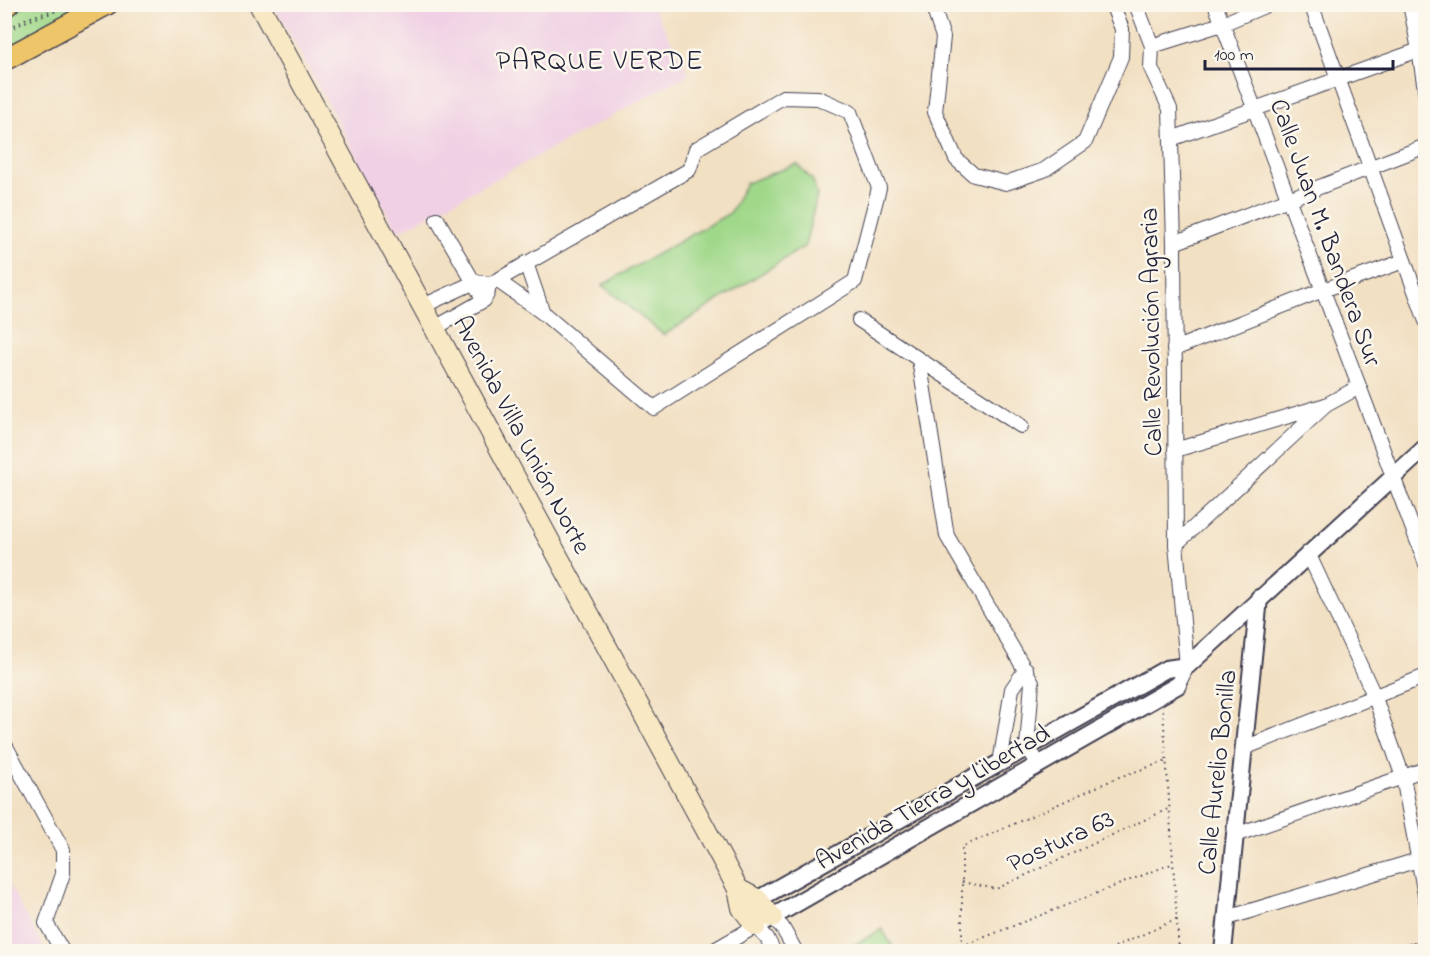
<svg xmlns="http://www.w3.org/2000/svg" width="1430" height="956" viewBox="0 0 1430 956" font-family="'Indie Flower',sans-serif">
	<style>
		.built { fill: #f0d0e4 }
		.green { fill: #a0d88a; stroke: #617d62; stroke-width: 1.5 }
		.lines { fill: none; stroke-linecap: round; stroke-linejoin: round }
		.minor-casing { stroke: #413e4f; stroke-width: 16 }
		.tertiary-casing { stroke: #413e4f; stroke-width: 20 }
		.secondary-casing { stroke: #413e4f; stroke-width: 22 }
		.primary-casing { stroke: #413e4f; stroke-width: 24 }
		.path { stroke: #413e4f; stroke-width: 2; stroke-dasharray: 1.5 4.5; stroke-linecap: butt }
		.minor { stroke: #fff; stroke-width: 14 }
		.tertiary { stroke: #fff; stroke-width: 16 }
		.secondary { stroke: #f8e8c3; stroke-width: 20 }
		.primary { stroke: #eec569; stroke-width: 21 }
		.labels { text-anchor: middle; stroke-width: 5; stroke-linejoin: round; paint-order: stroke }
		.street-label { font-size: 26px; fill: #22223b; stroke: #fbf7ec }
		.quarter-label { font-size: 28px; letter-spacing: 1.5px; fill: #22223b; stroke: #fbf7ec }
	</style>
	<rect width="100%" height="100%" fill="#fbf7ec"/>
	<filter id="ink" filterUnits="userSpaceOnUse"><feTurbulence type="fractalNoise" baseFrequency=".0167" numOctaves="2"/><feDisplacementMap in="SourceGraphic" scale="12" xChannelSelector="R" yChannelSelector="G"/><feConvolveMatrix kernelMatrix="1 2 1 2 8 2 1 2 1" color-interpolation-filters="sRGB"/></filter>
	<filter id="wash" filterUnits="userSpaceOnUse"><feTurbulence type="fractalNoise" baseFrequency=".008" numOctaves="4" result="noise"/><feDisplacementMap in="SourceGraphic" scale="24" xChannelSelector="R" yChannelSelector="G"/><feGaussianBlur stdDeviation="1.35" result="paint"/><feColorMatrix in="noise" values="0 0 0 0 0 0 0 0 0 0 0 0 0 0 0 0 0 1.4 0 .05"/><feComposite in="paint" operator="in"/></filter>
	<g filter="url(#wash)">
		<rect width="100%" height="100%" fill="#f2e0c3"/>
		<g class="built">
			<path d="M274,5H652L689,74L402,230L396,229Z"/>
			<path d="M5,877L45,951H5Z"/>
		</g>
		<g class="green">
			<path d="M26,5H87L5,50V16Z"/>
			<path d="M797,164L813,181L817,195L805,246L664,335L602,285L730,213L746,183Z"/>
			<path d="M882,929L895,951H855L852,946Z"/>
		</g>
	</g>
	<g filter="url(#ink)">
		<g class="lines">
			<g class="minor-casing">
				<g id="minor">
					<path d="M932,4L943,37L935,112L956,159L974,175L1006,183L1044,170L1085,142L1121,57L1122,29L1112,4"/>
					<path d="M1136,4L1152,46L1151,68L1170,109L1174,243L1176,544L1187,666L1178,685"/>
					<path d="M1215,4L1426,564"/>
					<path d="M1311,4L1426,321"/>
					<path d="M1410,4L1419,50L1426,96"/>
					<path d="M1152,46L1222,24L1269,4"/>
					<path d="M1171,139L1419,50"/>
					<path d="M437,219L484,300"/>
					<path d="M1174,243L1426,146"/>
					<path d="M526,263L543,313"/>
					<path d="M423,306L475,282L491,284L689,170L696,149L783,97L818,98L850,112L879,188L855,281L654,408L543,313L498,281"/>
					<path d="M859,320L1021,426"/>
					<path d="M435,328L484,300L488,292"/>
					<path d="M1174,349L1323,290L1404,261"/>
					<path d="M919,359L947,536L1032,682L1027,747L1039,764"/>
					<path d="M1175,450L1326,405L1359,387"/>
					<path d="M1176,544L1326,405"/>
					<path d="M1308,553L1374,695L1403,777L1426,900"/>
					<path d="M4,743L63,850V874L46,923L63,952"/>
					<path d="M1244,748L1426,676"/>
					<path d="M1000,763L1012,689L1026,669"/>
					<path d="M1235,835L1426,769"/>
					<path d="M772,917L782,927L796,952"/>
					<path d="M1227,918L1418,860"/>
					<path d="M711,952L756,926L767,938L774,952"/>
					<path d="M1408,952L1426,947"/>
				</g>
			</g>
			<g class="tertiary-casing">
				<g id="tertiary">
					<path d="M746,906L1166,669L1187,666L1426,447"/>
					<path d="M762,923L1178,685"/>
					<path d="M1223,952L1259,598"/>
				</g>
			</g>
			<g class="secondary-casing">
				<g id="secondary">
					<path d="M259,4L738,889L742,908L756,926"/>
					<path d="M738,889L757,899L772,917"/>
				</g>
			</g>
			<g class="primary-casing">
				<g id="primary">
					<path d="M4,7L8,4"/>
					<path d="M4,60L107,4"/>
				</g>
			</g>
			<g class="path">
				<path d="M4,31L25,19L66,6"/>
				<path d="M4,33L27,21L57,11"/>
				<path d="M1163,710L1179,952"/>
				<path d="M962,882L996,889L1170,808"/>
				<path d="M962,946L1174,863"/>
				<path d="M962,952V847L1119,777L1167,761"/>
				<path d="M1104,952L1177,919"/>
			</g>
			<use href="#minor" class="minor"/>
			<use href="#tertiary" class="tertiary"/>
			<use href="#secondary" class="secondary"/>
			<use href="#primary" class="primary"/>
		</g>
	</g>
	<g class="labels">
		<g class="street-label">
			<text transform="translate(1327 232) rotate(70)" y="9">Calle Juan M. Bandera Sur</text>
			<text transform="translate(1150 332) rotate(-91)" y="9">Calle Revolución Agraria</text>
			<text transform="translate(523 434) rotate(62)" y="9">Avenida Villa Unión Norte</text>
			<text transform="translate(1216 772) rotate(-84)" y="9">Calle Aurelio Bonilla</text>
			<text transform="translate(932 796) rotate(-30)" y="9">Avenida Tierra y Libertad</text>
			<text transform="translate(1060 840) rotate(-25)" y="9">Postura 63</text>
		</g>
		<g class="quarter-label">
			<text x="600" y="69">PARQUE VERDE</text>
		</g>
	</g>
	<rect width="1430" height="956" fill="none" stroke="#fbf7ec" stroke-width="24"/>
	<path d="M1205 60v9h188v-9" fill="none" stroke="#22223b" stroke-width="3"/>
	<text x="1214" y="60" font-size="18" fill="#22223b" stroke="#fbf7ec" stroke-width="4.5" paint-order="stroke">100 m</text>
</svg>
